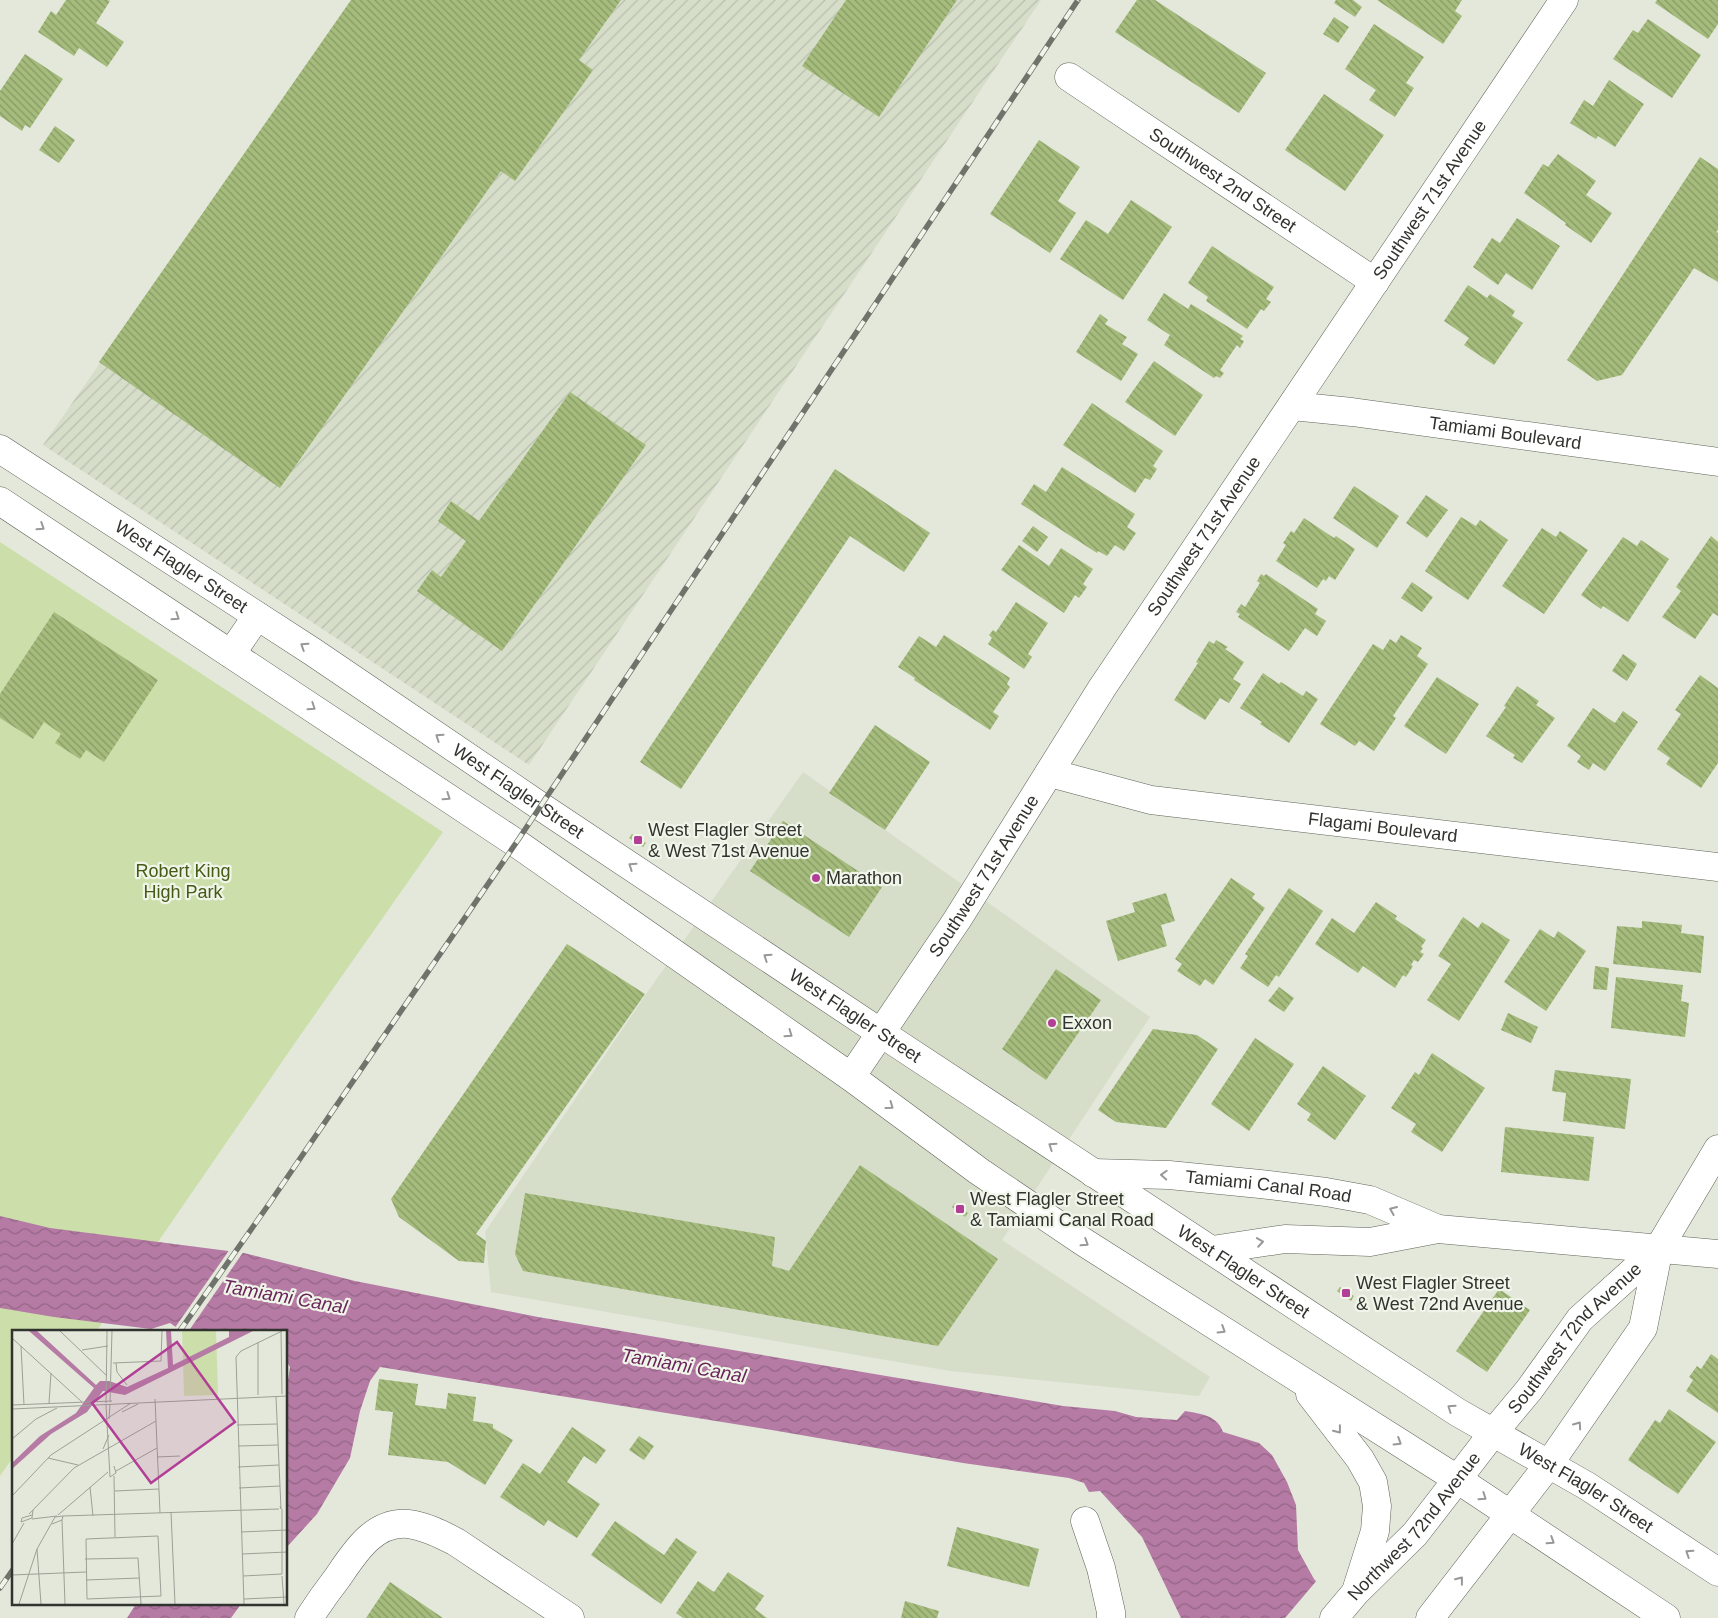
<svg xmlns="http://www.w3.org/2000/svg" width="1718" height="1618" viewBox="0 0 1718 1618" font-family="Helvetica,sans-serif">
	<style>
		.built { fill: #d6deca }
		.industrial { fill: url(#industrial-furrows) }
		.green { fill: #ccdfab }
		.water { fill: url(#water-waves) }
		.pier { fill: #e3e8db }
		.building { fill: url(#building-back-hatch) }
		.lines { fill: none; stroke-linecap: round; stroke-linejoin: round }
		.street-casing { stroke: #5f6358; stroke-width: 29 }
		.secondary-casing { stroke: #5f6358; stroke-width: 29 }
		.street { stroke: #fff; stroke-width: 28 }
		.secondary { stroke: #fff; stroke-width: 28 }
		.rail-casing { stroke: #70736b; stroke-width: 5.5 }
		.rail { stroke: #f0f5e9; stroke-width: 4; stroke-dasharray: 11; stroke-linecap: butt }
		.oneway { stroke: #989996 }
		.poi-dot { fill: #b23e96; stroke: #f0f5e9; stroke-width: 2 }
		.labels { text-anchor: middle; stroke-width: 4.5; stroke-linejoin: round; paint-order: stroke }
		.street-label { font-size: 18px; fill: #31332e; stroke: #f0f5e9 }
		.poi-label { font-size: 18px; fill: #31332e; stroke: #f0f5e9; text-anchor: start }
		.park-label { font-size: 18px; fill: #465a15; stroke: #f0f5e9 }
		.water-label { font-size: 19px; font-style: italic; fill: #6a2459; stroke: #f0f5e9 }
		.inset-road { fill: none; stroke: #9ca096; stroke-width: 1 }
		.view { fill: #b23e96; fill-opacity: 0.15; stroke: #b23e96; stroke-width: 2.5 }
		.inset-edge { fill: none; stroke: #31332e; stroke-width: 2.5 }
	</style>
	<defs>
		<pattern id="industrial-furrows" width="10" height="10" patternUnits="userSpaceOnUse" patternTransform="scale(1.25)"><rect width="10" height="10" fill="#d6deca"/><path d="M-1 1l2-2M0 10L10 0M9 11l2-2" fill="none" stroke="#b8bfae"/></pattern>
		<pattern id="water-waves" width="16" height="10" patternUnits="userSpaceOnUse" patternTransform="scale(1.25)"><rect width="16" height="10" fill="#b57ba4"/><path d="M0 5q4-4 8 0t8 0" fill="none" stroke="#946586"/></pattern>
		<pattern id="building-back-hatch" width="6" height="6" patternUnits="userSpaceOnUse" patternTransform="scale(1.25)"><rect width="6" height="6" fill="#a5bc7c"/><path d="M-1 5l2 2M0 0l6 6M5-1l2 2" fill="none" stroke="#879966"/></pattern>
	</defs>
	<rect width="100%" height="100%" fill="#e3e8db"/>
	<path class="built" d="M803,772L1150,1017L1002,1240L1210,1377L1199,1396L950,1371L491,1292L485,1232L653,984Z"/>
	<path class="industrial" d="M353,0H1041L529,765L43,445Z"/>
	<path class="green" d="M0,542L443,832L297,1040L96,1332H14V1456L0,1476Z"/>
	<g class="water">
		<path d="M0,1216L50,1228L244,1253L355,1281L538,1317L1063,1406L1115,1411L1136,1417L1177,1420L1185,1411C1201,1414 1217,1415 1223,1432L1259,1443L1272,1455L1287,1482L1296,1505L1298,1550L1314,1579L1350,1618H1181L1142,1537L1100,1491L1089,1492L1084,1483L1069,1478L963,1463L766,1429L380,1367L370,1381L360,1411L350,1458L317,1514L286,1548V1383L288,1380L290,1367L286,1361V1332H183L170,1323L151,1329L54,1317L0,1308Z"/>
		<path d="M136,1604H241L231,1618H127Z"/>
	</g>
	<g class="pier">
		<path d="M230,1249L244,1251L188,1332H179L174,1329Z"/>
		<path d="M1318,1579L1352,1616V1618H1285Z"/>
	</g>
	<g class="building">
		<path d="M66,0H108L110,1L96,23L124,42L107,67L79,48L74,56L38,32L51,11L56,15Z"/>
		<path d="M351,0H621L579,60L593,70L515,181L501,171L280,488L99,362Z"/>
		<path d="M846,0H957L879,117L802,66Z"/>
		<path d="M1137,0H1155L1266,73L1239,113L1115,32Z"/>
		<path d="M1336,0H1353L1362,7L1355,17L1334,3Z"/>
		<path d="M1377,0H1462L1455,11L1462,16L1443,44Z"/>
		<path d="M1657,0H1718V24L1708,39L1655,3Z"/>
		<path d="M1334,17L1349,27L1338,43L1323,34Z"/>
		<path d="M1648,19L1701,55L1672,98L1613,59L1633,30L1638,33Z"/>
		<path d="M1374,24L1424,57L1406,83L1414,88L1395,117L1369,100L1376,90L1345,69Z"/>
		<path d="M25,54L63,79L30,128L25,125L22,131L0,116V91Z"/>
		<path d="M1609,80L1644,104L1615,147L1598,136L1596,139L1570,123L1584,100L1593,106Z"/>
		<path d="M1324,94L1384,135L1345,191L1285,150Z"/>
		<path d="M55,126L75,140L59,163L39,150Z"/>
		<path d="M1039,140L1080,167L1058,201L1076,213L1050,253L990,214Z"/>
		<path d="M1558,154L1596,181L1586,195L1612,213L1591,243L1565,225L1566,223L1524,193L1543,164L1548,167Z"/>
		<path d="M1700,157L1718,169V230L1716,232L1718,233V282L1694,268L1622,375L1597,381L1567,360Z"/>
		<path d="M1131,200L1172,227L1123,300L1060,259L1086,220L1108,234Z"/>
		<path d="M1517,218L1560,246L1532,290L1506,273L1498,285L1473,267L1492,238L1500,243Z"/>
		<path d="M1212,246L1274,287L1266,299L1271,302L1264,311L1261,309L1247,329L1206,301L1208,297L1188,283Z"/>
		<path d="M1468,285L1487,298L1490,294L1515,311L1512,316L1523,323L1494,365L1464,345L1469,338L1444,321Z"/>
		<path d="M1164,293L1188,309L1191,304L1243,336L1240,339L1244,341L1240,348L1237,345L1220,370L1224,373L1220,378L1216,376L1214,378L1164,345L1170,335L1147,320Z"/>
		<path d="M1100,314L1108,320L1105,324L1127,337L1122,344L1138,354L1121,381L1076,352Z"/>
		<path d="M1154,361L1203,395L1175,436L1125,402Z"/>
		<path d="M570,392L646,445L502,651L417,591L432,570L441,577L466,541L438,521L451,501L479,521Z"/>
		<path d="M1092,403L1163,451L1153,466L1157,469L1150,480L1145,478L1135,493L1063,445Z"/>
		<path d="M1062,467L1135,514L1127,527L1136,533L1124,551L1115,545L1107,556L1098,551L1097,553L1021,504L1034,484L1046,492Z"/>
		<path d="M835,469L930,533L904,572L850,536L681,789L640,762Z"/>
		<path d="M1354,486L1399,516L1377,548L1333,518Z"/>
		<path d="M1426,495L1448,510L1427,538L1406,523Z"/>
		<path d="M1461,517L1476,526L1480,520L1508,540L1468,600L1425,571Z"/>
		<path d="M1304,518L1334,538L1336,536L1355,549L1335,580L1329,576L1326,581L1323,579L1317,588L1276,561L1286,545L1283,543L1291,531L1294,533Z"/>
		<path d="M1033,526L1048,537L1037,552L1022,541Z"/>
		<path d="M1542,528L1556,537L1560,531L1588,550L1544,614L1502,586Z"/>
		<path d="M1711,536L1718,542V616L1713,613L1695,639L1662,617L1681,591L1676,587Z"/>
		<path d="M1623,537L1637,546L1641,540L1669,559L1628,622L1603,606L1601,609L1581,595Z"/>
		<path d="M1019,545L1049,566L1061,548L1093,569L1083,584L1087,587L1079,598L1075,595L1064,613L1001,570Z"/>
		<path d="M1261,574L1264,576L1266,574L1318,609L1315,614L1326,621L1317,636L1305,628L1289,651L1238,617L1240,614L1236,612L1241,604L1245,607L1260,583L1257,581Z"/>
		<path d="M1412,582L1433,597L1422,612L1401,598Z"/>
		<path d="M1016,602L1048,623L1028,654L1032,657L1024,669L988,644L992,638L989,635L993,630L996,632Z"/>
		<path d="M54,612L158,680L104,762L86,750L80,759L55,743L61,734L44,722L33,739L0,718V694Z"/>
		<path d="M944,635L1010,678L1007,684L1010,687L993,712L999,716L990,730L914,680L915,678L898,667L919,636L936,647Z"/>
		<path d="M1401,635L1422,648L1417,656L1428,664L1393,716L1396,718L1374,751L1359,741L1355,746L1320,724L1373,644L1383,650L1390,639L1396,643Z"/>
		<path d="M1216,640L1228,647L1225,649L1244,662L1233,679L1241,684L1229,703L1220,698L1205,720L1174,700L1198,663L1196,662L1209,641L1214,644Z"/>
		<path d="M1623,654L1637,664L1627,681L1612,671Z"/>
		<path d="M1263,673L1279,684L1281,682L1303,696L1306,691L1318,699L1289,743L1260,724L1262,722L1240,708Z"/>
		<path d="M1700,675L1718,688V763L1701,788L1666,764L1670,758L1657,749L1681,714L1675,710Z"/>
		<path d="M1437,677L1479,704L1446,754L1404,726Z"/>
		<path d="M1517,686L1539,701L1536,705L1555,718L1522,763L1513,758L1515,755L1486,736L1506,707L1504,706Z"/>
		<path d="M1593,708L1615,723L1623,711L1638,722L1605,771L1593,763L1589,770L1577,762L1581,756L1567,746Z"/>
		<path d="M875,725L930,762L885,830L829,793Z"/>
		<path d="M783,821L882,887L849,937L750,871Z"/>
		<path d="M632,834L646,843L643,847L629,838Z"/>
		<path d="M1231,878L1255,894L1252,898L1265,908L1213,985L1205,979L1200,986L1177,971L1182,964L1175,959Z"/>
		<path d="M1289,888L1323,911L1279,977L1276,975L1268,987L1240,968L1248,956L1245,954Z"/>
		<path d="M1166,893L1175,921L1161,925L1167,946L1118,961L1106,921L1135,912L1132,903Z"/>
		<path d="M1376,902L1397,916L1395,919L1426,940L1421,947L1423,948L1420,952L1424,954L1418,962L1414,960L1411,965L1413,966L1406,977L1403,975L1395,988L1363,966L1358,973L1315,944L1332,918L1354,933Z"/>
		<path d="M1463,917L1478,928L1482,922L1510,940L1459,1021L1427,1000L1451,964L1438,956Z"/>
		<path d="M1642,921L1682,925L1681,933L1704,936L1701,973L1613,964L1617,926L1642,928Z"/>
		<path d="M1540,929L1554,938L1558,931L1586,951L1546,1011L1504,982Z"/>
		<path d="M567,944L645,994L476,1234L486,1241L484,1263L459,1261L399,1217L391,1199Z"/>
		<path d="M1595,966L1609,968L1607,990L1593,989Z"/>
		<path d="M1056,969L1101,1000L1046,1080L1002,1049Z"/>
		<path d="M1616,977L1683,985L1681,1001L1689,1003L1685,1037L1611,1028Z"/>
		<path d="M1279,987L1294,998L1284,1012L1268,1001Z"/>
		<path d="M1508,1013L1538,1027L1531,1043L1501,1030Z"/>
		<path d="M1153,1029L1197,1035L1218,1049L1166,1128L1116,1122L1098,1110Z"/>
		<path d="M1255,1038L1294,1064L1249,1131L1211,1104Z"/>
		<path d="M1432,1053L1485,1088L1442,1152L1411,1132L1416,1124L1391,1108L1415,1072L1419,1075Z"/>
		<path d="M1323,1066L1366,1096L1335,1140L1307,1120L1311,1114L1297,1104Z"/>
		<path d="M1555,1070L1631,1079L1625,1129L1563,1121L1566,1093L1552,1091Z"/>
		<path d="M1505,1127L1594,1137L1589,1181L1501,1172Z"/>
		<path d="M860,1165L998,1259L938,1346L523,1271L515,1254L525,1193L775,1237L772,1266L789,1271Z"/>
		<path d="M955,1203L968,1213L965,1217L952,1207Z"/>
		<path d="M1340,1287L1354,1296L1351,1301L1337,1291Z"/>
		<path d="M1499,1289L1530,1310L1487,1372L1456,1351Z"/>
		<path d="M1711,1354L1718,1359V1413L1686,1391L1693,1380L1689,1377L1697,1366L1701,1369Z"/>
		<path d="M379,1379L418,1384L415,1405L446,1409L448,1393L476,1397L473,1421L493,1424V1428L513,1440L485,1485L448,1462L388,1455L393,1412L375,1410Z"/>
		<path d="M1669,1409L1716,1442L1678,1494L1628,1460L1655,1420L1660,1423Z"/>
		<path d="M572,1427L606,1450L596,1464L584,1456L567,1482L600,1504L577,1538L548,1520L544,1526L500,1497L523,1463L540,1474Z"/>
		<path d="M639,1436L654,1446L644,1460L629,1450Z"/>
		<path d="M615,1521L664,1555L676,1538L697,1552L661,1604L591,1555Z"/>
		<path d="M957,1527L1039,1549L1029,1587L947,1566Z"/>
		<path d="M728,1572L764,1596L755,1609L767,1618H683L676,1613L698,1581L714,1592Z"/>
		<path d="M390,1582L443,1618H366Z"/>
		<path d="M905,1601L939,1611L937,1618H901Z"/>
	</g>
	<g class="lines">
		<g class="street-casing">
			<g id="street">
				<path id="s1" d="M1069,77L1375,282"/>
				<path id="s2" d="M1292,406L1352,412L1718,462"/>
				<path id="s3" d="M1050,773L1151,800L1718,867"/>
				<path id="s4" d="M851,1077L957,920L1102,688L1564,0"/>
				<path id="s5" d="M1093,1173L1169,1175L1260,1184L1326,1192L1370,1200L1438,1229"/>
				<path d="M1212,1250L1285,1239L1370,1242L1438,1229L1718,1254"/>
				<path d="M1085,1521L1101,1568L1111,1612V1618"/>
				<path d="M309,1618C318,1604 328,1590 338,1577C355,1552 374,1521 408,1524C425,1526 441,1534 456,1542L570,1618"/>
			</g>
		</g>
		<g class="secondary-casing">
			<g id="secondary">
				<path id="s6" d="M0,449L313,652L540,806L881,1033L1457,1412L1587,1486L1718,1572"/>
				<path d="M0,501L516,843L851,1077L980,1172L1082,1241L1457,1479L1666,1618"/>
				<path d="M231,654L257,616"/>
				<path d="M1310,1394L1360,1459L1373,1482L1377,1506L1375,1531L1357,1588"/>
				<path id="s7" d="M1334,1618L1356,1592L1415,1534L1493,1433L1529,1390L1580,1319L1659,1248"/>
				<path d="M1430,1618L1549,1464L1643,1328L1659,1248L1718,1149"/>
			</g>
		</g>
		<use href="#street" class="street"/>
		<use href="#secondary" class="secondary"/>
		<g class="rail-casing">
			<g id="rail">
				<path d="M179,1332L269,1204L516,843L1078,0"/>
				<path d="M0,1588L14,1568"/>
			</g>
		</g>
		<use href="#rail" class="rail"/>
	</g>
	<defs><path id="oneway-chevron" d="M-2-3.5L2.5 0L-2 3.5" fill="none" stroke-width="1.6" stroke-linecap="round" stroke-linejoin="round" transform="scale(1.25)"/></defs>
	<g class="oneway">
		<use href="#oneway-chevron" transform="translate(41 527) rotate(33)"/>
		<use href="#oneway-chevron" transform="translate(176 617) rotate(34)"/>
		<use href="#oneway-chevron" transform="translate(304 646) rotate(-147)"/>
		<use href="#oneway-chevron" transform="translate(312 707) rotate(34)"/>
		<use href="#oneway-chevron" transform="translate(439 737) rotate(-146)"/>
		<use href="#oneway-chevron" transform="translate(447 797) rotate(34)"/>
		<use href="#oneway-chevron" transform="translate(632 866) rotate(-146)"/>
		<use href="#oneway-chevron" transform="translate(767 957) rotate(-146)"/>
		<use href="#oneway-chevron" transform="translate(789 1034) rotate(35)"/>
		<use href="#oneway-chevron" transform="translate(890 1106) rotate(36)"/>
		<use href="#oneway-chevron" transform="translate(1052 1146) rotate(-146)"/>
		<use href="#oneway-chevron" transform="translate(1164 1175) rotate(-177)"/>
		<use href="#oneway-chevron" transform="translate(1393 1210) rotate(-157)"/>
		<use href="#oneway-chevron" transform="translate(1260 1242) rotate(-9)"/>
		<use href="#oneway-chevron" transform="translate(1085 1243) rotate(33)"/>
		<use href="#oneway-chevron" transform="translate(1222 1330) rotate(32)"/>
		<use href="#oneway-chevron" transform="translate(1451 1408) rotate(-145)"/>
		<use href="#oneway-chevron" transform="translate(1578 1425) rotate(-55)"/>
		<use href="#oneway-chevron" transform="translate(1338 1430) rotate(52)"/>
		<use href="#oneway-chevron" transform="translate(1398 1442) rotate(32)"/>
		<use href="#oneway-chevron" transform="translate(1483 1497) rotate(34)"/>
		<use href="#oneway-chevron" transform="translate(1551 1541) rotate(33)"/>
		<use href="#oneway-chevron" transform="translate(1689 1553) rotate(-147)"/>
		<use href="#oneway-chevron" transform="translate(1460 1580) rotate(-52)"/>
	</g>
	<g class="poi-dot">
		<rect x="633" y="835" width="10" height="10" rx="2.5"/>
		<circle cx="816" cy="878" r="5"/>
		<circle cx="1052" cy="1023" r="5"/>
		<rect x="955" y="1204" width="10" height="10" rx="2.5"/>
		<rect x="1341" y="1288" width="10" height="10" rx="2.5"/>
	</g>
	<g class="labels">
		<g class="street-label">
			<text dy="6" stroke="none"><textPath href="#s1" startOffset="185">Southwest 2nd Street</textPath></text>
			<text dy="6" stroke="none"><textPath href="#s4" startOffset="1051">Southwest 71st Avenue</textPath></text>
			<text dy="6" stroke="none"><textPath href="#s2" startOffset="215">Tamiami Boulevard</textPath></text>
			<text dy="6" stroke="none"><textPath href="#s4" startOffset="646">Southwest 71st Avenue</textPath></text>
			<text dy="6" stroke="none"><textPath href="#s6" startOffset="216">West Flagler Street</textPath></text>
			<text dy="6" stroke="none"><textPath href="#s6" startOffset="621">West Flagler Street</textPath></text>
			<text dy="6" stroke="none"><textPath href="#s3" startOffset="338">Flagami Boulevard</textPath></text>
			<text dy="6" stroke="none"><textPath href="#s4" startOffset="241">Southwest 71st Avenue</textPath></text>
			<text dy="6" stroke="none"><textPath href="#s6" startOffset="1026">West Flagler Street</textPath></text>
			<text dy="6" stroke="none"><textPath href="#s5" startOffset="176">Tamiami Canal Road</textPath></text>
			<text dy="6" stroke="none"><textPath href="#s6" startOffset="1491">West Flagler Street</textPath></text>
			<text dy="6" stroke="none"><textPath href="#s7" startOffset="370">Southwest 72nd Avenue</textPath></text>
			<text dy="6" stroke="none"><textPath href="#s6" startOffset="1896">West Flagler Street</textPath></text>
			<text dy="6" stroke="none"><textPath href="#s7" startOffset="122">Northwest 72nd Avenue</textPath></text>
		</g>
		<g class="poi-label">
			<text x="648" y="836">West Flagler Street<tspan x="648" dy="21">&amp; West 71st Avenue</tspan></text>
			<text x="826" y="884">Marathon</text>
			<text x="1062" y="1029">Exxon</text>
			<text x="970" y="1205">West Flagler Street<tspan x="970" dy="21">&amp; Tamiami Canal Road</tspan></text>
			<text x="1356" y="1289">West Flagler Street<tspan x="1356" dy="21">&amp; West 72nd Avenue</tspan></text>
		</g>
		<g class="park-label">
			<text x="183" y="877">Robert King<tspan x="183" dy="21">High Park</tspan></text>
		</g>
		<g class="water-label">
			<text transform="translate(285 1296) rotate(10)" y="7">Tamiami Canal</text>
			<text transform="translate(684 1365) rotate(10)" y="7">Tamiami Canal</text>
		</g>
	</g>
	<g transform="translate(12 1330)">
		<rect width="275" height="275" fill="#e3e8db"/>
		<path d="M170,1H204L206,65L172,66Z" fill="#ccdfab"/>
		<path d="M17,1H25L84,55L88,51H97L115,57L156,38L154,1H159L161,35L217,7V1H241L113,65L91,61L75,82L39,104L0,139V133L28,106L64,83L82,58Z" fill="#b57ba4"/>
		<path class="inset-road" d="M48,1L95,46M269,1L270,64M0,8L70,72M246,12V65M9,16L12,75M70,20L96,16M101,33L149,31L150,1M104,33L105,42L115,55M264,67L269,179L268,176M143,69L148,183M98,72L100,1M37,73L39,43M94,73L95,1M0,75L100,71M94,75L98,147L104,143L102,136M0,79L275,66M110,82L126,74M97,89L98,74M225,95L265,94M0,109L24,89L45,78M226,116L266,115M91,119L97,105M145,127L168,126M36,128L66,135M226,137L267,135M104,141L145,118M102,146L103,207M78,157L81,186M227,158L268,156M103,161L147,159M0,166L39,125L119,73M270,179V244M159,182L163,274M17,184L62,138L144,91M20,185L10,188L9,192L20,188L21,180M46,185L96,142M51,186L267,179M20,189L45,186M50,190L53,274M229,202L275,200M146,206L149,266L75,269L74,209ZM0,214L12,193M25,219L29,274M230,224L275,222M73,229L126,228L129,274M0,245L74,242M231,246L270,244M270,246L272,274M74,250L128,248M232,269L275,267M7,274L25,219L43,187L51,186L50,190L40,194M232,274L224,27L229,21L270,1"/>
		<path class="view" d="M165,12L223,92L139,153L80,73Z"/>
		<rect width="275" height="275" class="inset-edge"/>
	</g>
</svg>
